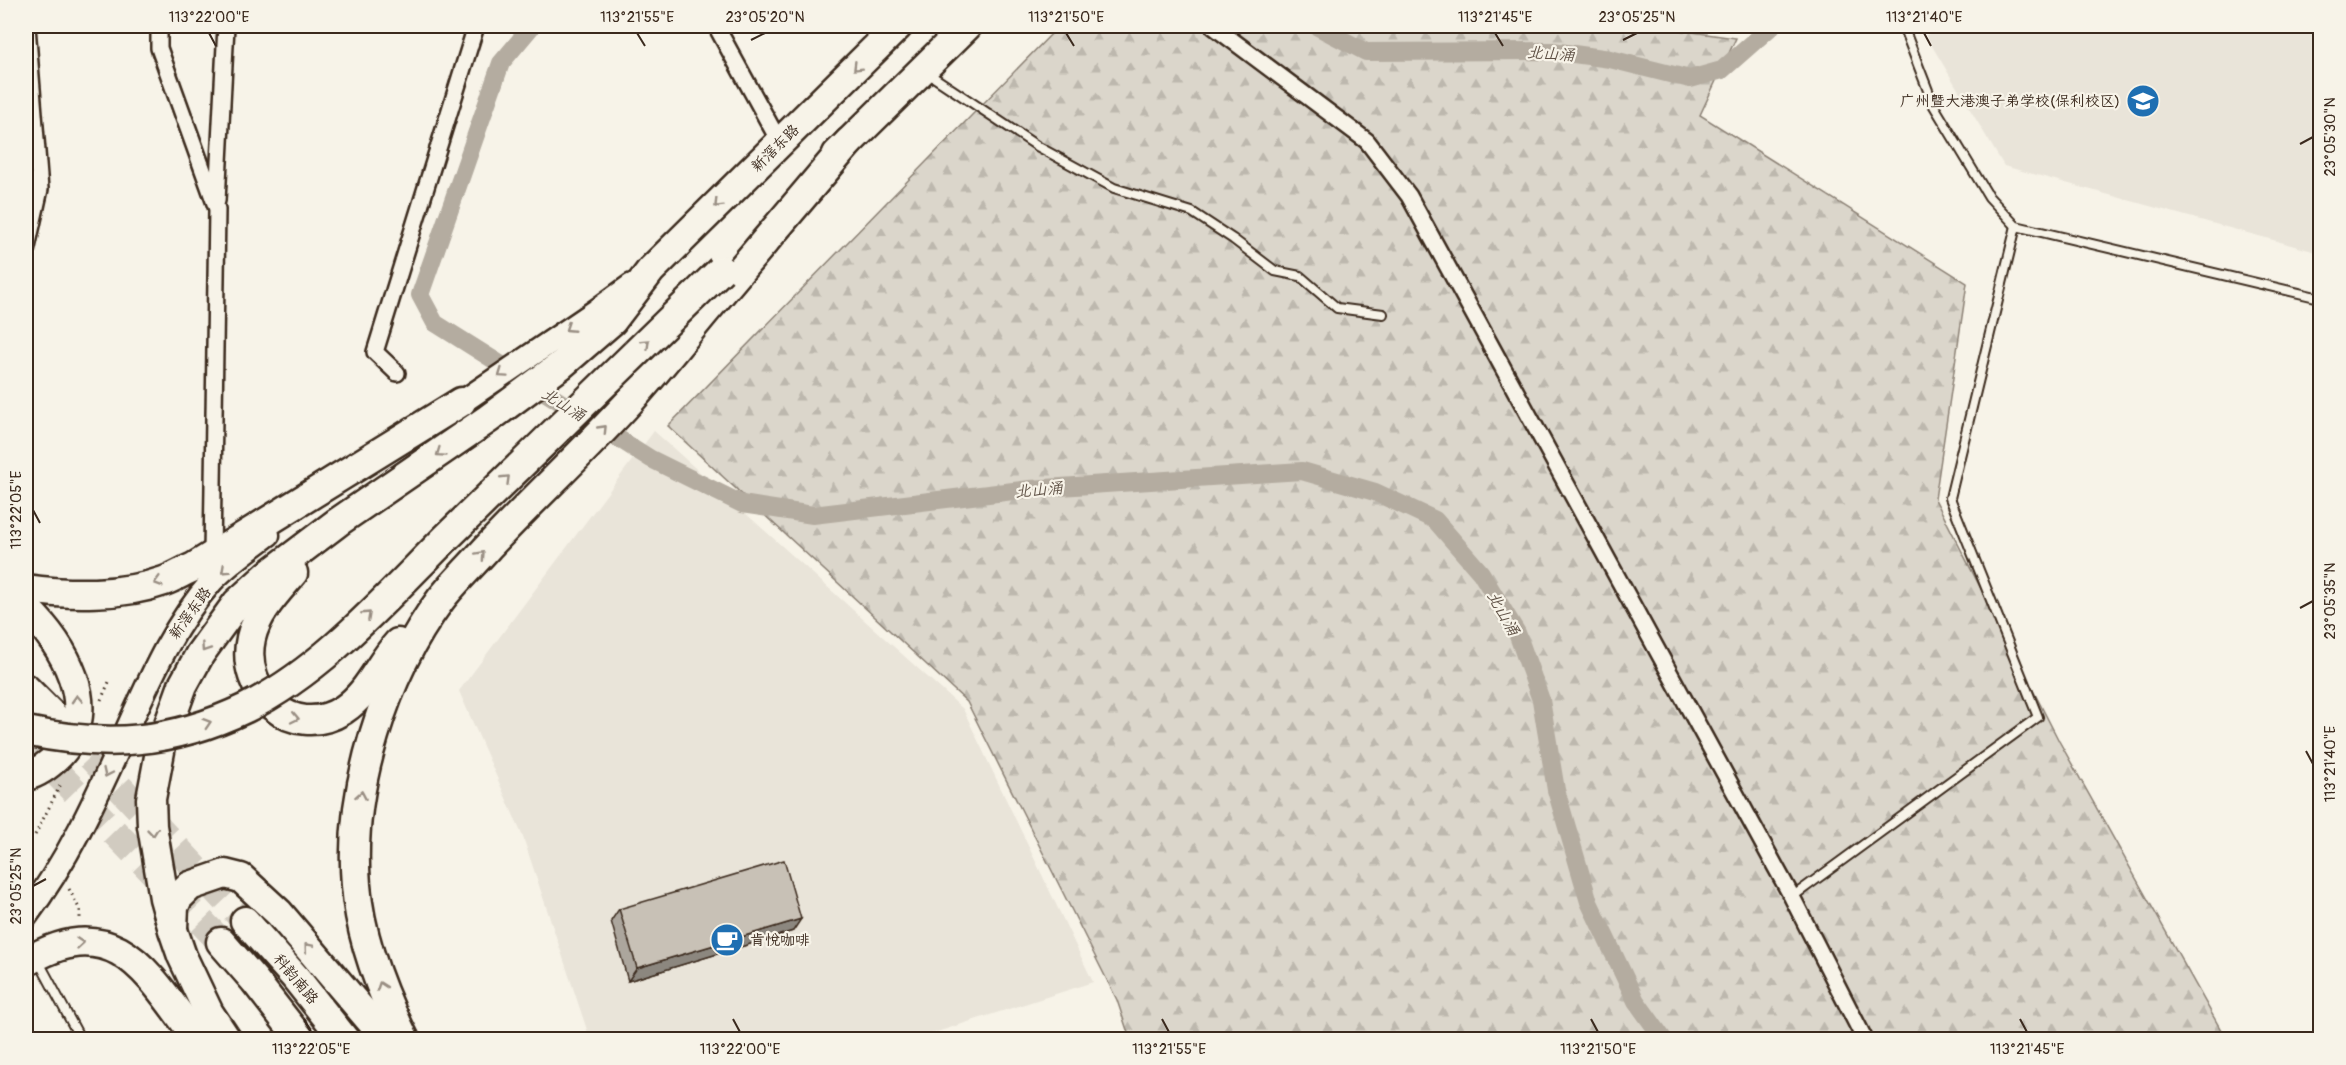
<svg xmlns="http://www.w3.org/2000/svg" width="2346" height="1065" viewBox="0 0 2346 1065" font-family="Pangolin,'LXGW WenKai TC',sans-serif">
	<style>
		.built { fill: #e9e4d9 }
		.forest { fill: url(#forest-firs); stroke: #8b8074; stroke-width: 1.5 }
		.lines { fill: none; stroke-linecap: round; stroke-linejoin: round }
		.canal { stroke: #b4aca0; stroke-width: 18 }
		.highway-tunnel { stroke: #d1cbc0; stroke-width: 28; stroke-dasharray: 28 14; stroke-linecap: butt }
		.lane-casing { stroke: #3b2a1e; stroke-width: 12 }
		.street-casing { stroke: #3b2a1e; stroke-width: 20 }
		.secondary-casing { stroke: #3b2a1e; stroke-width: 27 }
		.highway-casing { stroke: #3b2a1e; stroke-width: 33 }
		.path { stroke: #3b2a1e; stroke-width: 3; stroke-dasharray: 1.5 4.5; stroke-linecap: butt }
		.lane { stroke: #f7f3e8; stroke-width: 8 }
		.street { stroke: #f7f3e8; stroke-width: 15 }
		.secondary { stroke: #f7f3e8; stroke-width: 22 }
		.highway { stroke: #f7f3e8; stroke-width: 28 }
		.highway-bridge-casing { stroke: #3b2a1e; stroke-width: 33; stroke-linecap: butt }
		.highway-bridge { stroke: #f7f3e8; stroke-width: 28 }
		.wall { fill: #aca69d; stroke: #3b2a1e; stroke-width: 1.5 }
		.shaded-wall { fill: #8c877f; stroke: #3b2a1e; stroke-width: 1.5 }
		.building { fill: #c8c1b6; stroke: #3b2a1e; stroke-width: 1.5 }
		.oneway { stroke: #998e83 }
		.ticks { fill: none; stroke: #3b2a1e; stroke-width: 2 }
		.labels { text-anchor: middle; stroke-width: 4.5; stroke-linejoin: round; paint-order: stroke }
		.poi-label { font-size: 15px; fill: #3b2a1e; stroke: #f7f3e8; text-anchor: end }
		.street-label { font-size: 15px; fill: #3b2a1e; stroke: #f7f3e8 }
		.water-label { font-size: 16px; font-style: italic; fill: #5f5145; stroke: #f7f3e8 }
		.neatline { fill: none; stroke: #3b2a1e; stroke-width: 2 }
		.ticks-label { font-size: 15px; text-anchor: middle; fill: #3b2a1e }
	</style>
	<defs>
		<pattern id="forest-firs" width="22" height="20" patternUnits="userSpaceOnUse" patternTransform="scale(1.5)"><rect width="22" height="20" fill="#dbd6cb"/><path d="M5 1l3.5 6h-7zM16 11l3.5 6h-7z" fill="#bdb8ae"/></pattern>
	</defs>
	<rect width="100%" height="100%" fill="#f7f3e8"/>
	<filter id="ink" filterUnits="userSpaceOnUse"><feTurbulence type="fractalNoise" baseFrequency=".0167" numOctaves="2"/><feDisplacementMap in="SourceGraphic" scale="12" xChannelSelector="R" yChannelSelector="G"/><feConvolveMatrix kernelMatrix="1 2 1 2 8 2 1 2 1" color-interpolation-filters="sRGB"/></filter>
	<g filter="url(#ink)">
		<g class="built">
			<path d="M1936,26H2320V253L2004,166L1926,36Z"/>
			<path d="M654,431L963,709L1093,982L915,1039H590L523,837L459,691Z"/>
		</g>
		<path class="forest" d="M1059,26H1648L1736,38L1700,115L1967,283L1935,499L2059,741L2226,1039H1130L1117,1000L967,702L668,426Z"/>
		<g class="lines">
			<g class="canal">
				<path d="M532,26L501,63L420,295L435,323L651,459L742,504L813,515L1030,489L1302,471L1375,492L1435,520L1481,573L1517,633L1541,700L1556,790L1589,902L1636,1001L1664,1040"/>
				<path d="M1316,26L1366,52L1552,51L1610,59L1690,79L1722,70L1772,26"/>
			</g>
			<g class="highway-tunnel">
				<path d="M62,726L245,921"/>
				<path d="M26,741L221,942"/>
			</g>
			<g class="lane-casing">
				<g id="lane">
					<path d="M1903,26L1934,106L1989,197L2016,226L2320,298"/>
					<path d="M926,72L1037,146L1114,188L1192,212L1233,239L1275,271L1300,276L1337,308L1383,314"/>
					<path d="M1792,897L2038,717L1950,498L2016,226"/>
					<path d="M39,962L81,1040"/>
				</g>
			</g>
			<g class="street-casing">
				<g id="street">
					<path d="M159,26V48L217,209L212,555"/>
					<path d="M716,26L780,143"/>
					<path d="M1213,26L1367,141L1409,196L1792,897L1865,1040"/>
					<path d="M217,201L226,26"/>
					<path d="M26,252L40,189L27,26"/>
					<path d="M397,373L375,352L476,26"/>
				</g>
			</g>
			<g class="secondary-casing">
				<g id="secondary">
					<path d="M449,411L596,311L632,285"/>
					<path d="M26,916C69,859 97,796 126,732C150,679 173,625 212,581C228,564 249,549 268,535"/>
				</g>
			</g>
			<g class="highway-casing">
				<g id="highway">
					<path d="M837,154L967,26"/>
					<path d="M293,573C276,593 257,612 251,638C239,692 292,742 343,710C369,693 378,665 398,643"/>
					<path d="M26,589C69,595 122,596 164,581C175,577 184,571 194,567L461,402"/>
					<path d="M26,608C62,643 103,707 60,754C51,763 39,773 26,776"/>
					<path d="M26,689L53,716"/>
					<path d="M245,921L295,977L345,1040"/>
					<path d="M173,928L174,907L178,898L190,886L225,874L241,878L279,913L387,1040"/>
					<path d="M221,942L255,981L301,1040"/>
					<path d="M26,962C116,908 149,975 198,1040"/>
					<path d="M227,1040L209,1013L182,956L173,930L164,898L152,826L151,799L161,746L183,685L200,654L237,603L268,575L338,522L488,419L561,365L612,321L651,270L898,26"/>
					<path d="M405,1040C381,992 360,939 356,885C348,790 384,675 441,599C455,581 473,564 488,547C535,497 586,450 632,399C657,371 681,341 705,312C753,255 801,198 849,142"/>
				</g>
			</g>
			<g class="path">
				<path d="M101,700L109,682"/>
				<path d="M35,835L61,784"/>
				<path d="M69,889L80,910V919"/>
			</g>
			<use href="#lane" class="lane"/>
			<use href="#street" class="street"/>
			<use href="#secondary" class="secondary"/>
			<use href="#highway" class="highway"/>
			<g class="highway-bridge-casing">
				<path id="highway-bridge" d="M26,731C106,748 171,744 246,708C322,671 386,598 445,539C537,449 629,359 721,270"/>
			</g>
			<use href="#highway-bridge" class="highway-bridge"/>
		</g>
		<path class="wall" d="M619,909L793,931L628,981L611,921Z"/>
		<path class="shaded-wall" d="M801,919L793,931L628,981L637,968Z"/>
		<path class="building" d="M784,860L801,919L637,968L619,909Z"/>
		<defs><path id="oneway-chevron" d="M-2-3.5L2.5 0L-2 3.5" fill="none" stroke-width="1.6" stroke-linecap="round" stroke-linejoin="round" transform="scale(1.5)"/></defs>
		<g class="oneway">
			<use href="#oneway-chevron" transform="translate(857 67) rotate(135)"/>
			<use href="#oneway-chevron" transform="translate(718 204) rotate(135)"/>
			<use href="#oneway-chevron" transform="translate(569 328) rotate(147)"/>
			<use href="#oneway-chevron" transform="translate(646 343) rotate(-44)"/>
			<use href="#oneway-chevron" transform="translate(502 374) rotate(145)"/>
			<use href="#oneway-chevron" transform="translate(603 429) rotate(-46)"/>
			<use href="#oneway-chevron" transform="translate(440 453) rotate(145)"/>
			<use href="#oneway-chevron" transform="translate(506 479) rotate(-44)"/>
			<use href="#oneway-chevron" transform="translate(481 555) rotate(-47)"/>
			<use href="#oneway-chevron" transform="translate(225 570) rotate(138)"/>
			<use href="#oneway-chevron" transform="translate(158 582) rotate(164)"/>
			<use href="#oneway-chevron" transform="translate(367 615) rotate(-43)"/>
			<use href="#oneway-chevron" transform="translate(205 648) rotate(124)"/>
			<use href="#oneway-chevron" transform="translate(77 699) rotate(-93)"/>
			<use href="#oneway-chevron" transform="translate(295 718) rotate(12)"/>
			<use href="#oneway-chevron" transform="translate(207 723) rotate(-18)"/>
			<use href="#oneway-chevron" transform="translate(107 773) rotate(115)"/>
			<use href="#oneway-chevron" transform="translate(361 795) rotate(-80)"/>
			<use href="#oneway-chevron" transform="translate(153 832) rotate(84)"/>
			<use href="#oneway-chevron" transform="translate(80 943) rotate(-5)"/>
			<use href="#oneway-chevron" transform="translate(308 947) rotate(-130)"/>
			<use href="#oneway-chevron" transform="translate(381 986) rotate(-109)"/>
		</g>
	</g>
	<path class="ticks" d="M209,33L216,46M637,33L645,46M1066,33L1074,46M1495,33L1503,46M1924,33L1931,46M751,40L765,33M1623,40L1637,33M2300,144L2313,137M33,510L40,523M2300,608L2313,601M2306,751L2313,764M33,886L46,879M304,1019L311,1032M733,1019L740,1032M1162,1019L1169,1032M1591,1019L1598,1032M2020,1019L2027,1032"/>
	<defs>
		<g id="school-disc" transform="scale(1.725)"><circle r="9.5" fill="#1f6fb2" stroke="#f7f3e8"/><path d="M0-5L7-2L0 1L-7-2ZM-4 1L0 2.5L4 1V4Q0 6-4 4Z" fill="#fff"/></g>
		<g id="cafe-disc" transform="scale(1.725)"><circle r="9.5" fill="#1f6fb2" stroke="#f7f3e8"/><path d="M-5.5-4.5H6V0H3Q3 3.5 0 3.5H-2.5Q-5.5 3.5-5.5 0ZM3-3.2v2h1.7v-2ZM-6 4.5H4V6H-6Z" fill="#fff"/></g>
	</defs>
	<g fill-rule="evenodd">
		<use href="#school-disc" x="2143" y="101"/>
		<use href="#cafe-disc" x="727" y="940"/>
	</g>
	<g class="labels">
		<g class="poi-label">
			<text x="2120" y="106">广州暨大港澳子弟学校(保利校区)</text>
			<text x="750" y="945" text-anchor="start">肯悦咖啡</text>
		</g>
		<g class="street-label">
			<text transform="translate(775 148) rotate(-45)" y="5">新滘东路</text>
			<text transform="translate(190 613) rotate(-54)" y="5">新滘东路</text>
			<text transform="translate(296 979) rotate(50)" y="5">科韵南路</text>
		</g>
		<g class="water-label">
			<text transform="translate(1551 53) rotate(4)" y="6">北山涌</text>
			<text transform="translate(564 404) rotate(32)" y="6">北山涌</text>
			<text transform="translate(1039 489) rotate(-5)" y="6">北山涌</text>
			<text transform="translate(1504 613) rotate(61)" y="6">北山涌</text>
		</g>
	</g>
	<rect width="2346" height="1065" fill="none" stroke="#f7f3e8" stroke-width="66"/>
	<rect x="33" y="33" width="2280" height="999" class="neatline"/>
	<g class="ticks-label">
		<text x="209" y="22">113°22'00"E</text>
		<text x="637" y="22">113°21'55"E</text>
		<text x="765" y="22">23°05'20"N</text>
		<text x="1066" y="22">113°21'50"E</text>
		<text x="1495" y="22">113°21'45"E</text>
		<text x="1637" y="22">23°05'25"N</text>
		<text x="1924" y="22">113°21'40"E</text>
		<text transform="translate(2330 137) rotate(-90)" y="5">23°05'30"N</text>
		<text transform="translate(16 510) rotate(-90)" y="5">113°22'05"E</text>
		<text transform="translate(2330 601) rotate(-90)" y="5">23°05'35"N</text>
		<text transform="translate(2330 764) rotate(-90)" y="5">113°21'40"E</text>
		<text transform="translate(16 886) rotate(-90)" y="5">23°05'25"N</text>
		<text x="311" y="1054">113°22'05"E</text>
		<text x="740" y="1054">113°22'00"E</text>
		<text x="1169" y="1054">113°21'55"E</text>
		<text x="1598" y="1054">113°21'50"E</text>
		<text x="2027" y="1054">113°21'45"E</text>
	</g>
</svg>
